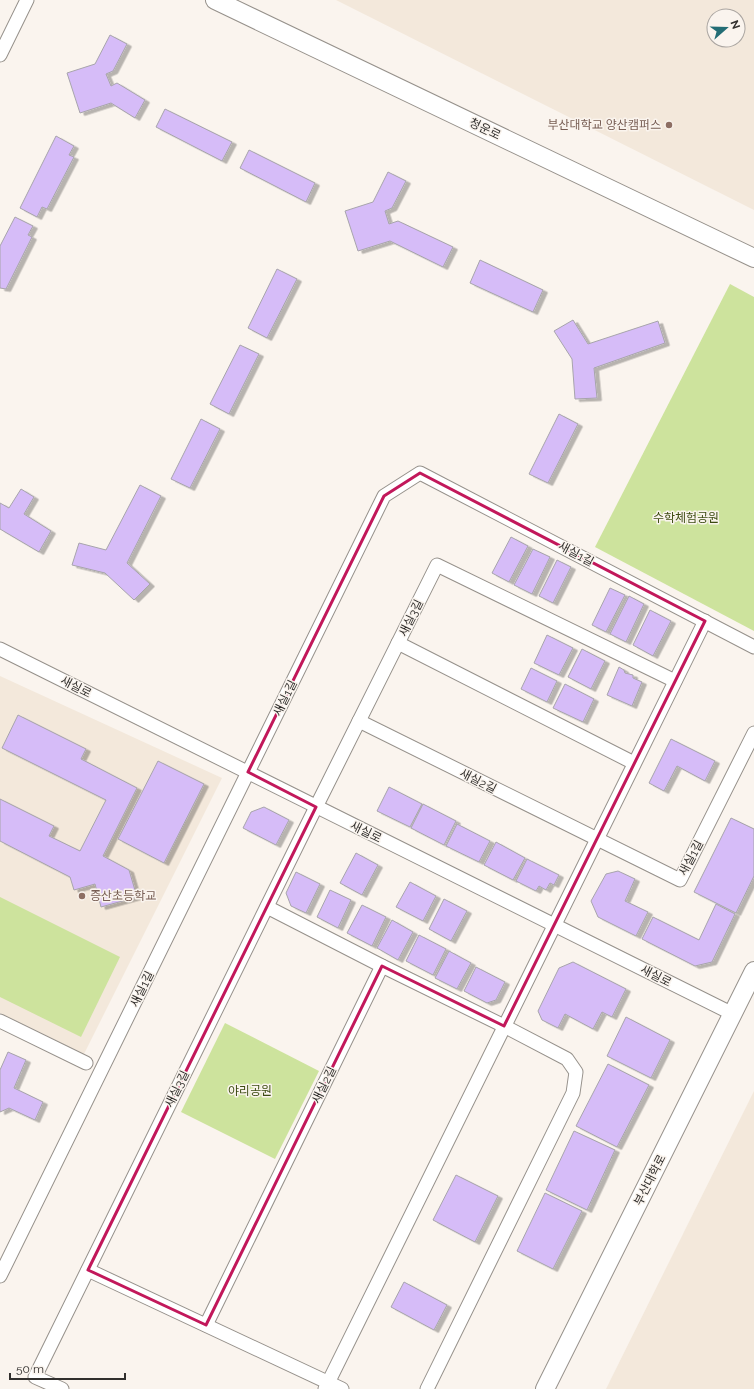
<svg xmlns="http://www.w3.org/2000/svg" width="754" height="1389" viewBox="0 0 754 1389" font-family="Raleway,'Noto Sans KR',sans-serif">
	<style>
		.built { fill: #f3e8db; fill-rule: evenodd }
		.green { fill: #cde39d }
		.building { fill: #d6bcf8; stroke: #a7a4ab; filter: url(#shadow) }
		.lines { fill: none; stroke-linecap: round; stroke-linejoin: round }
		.street-casing { stroke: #96918b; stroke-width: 15 }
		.secondary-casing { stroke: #96918b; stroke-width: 20 }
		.street { stroke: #fff; stroke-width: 13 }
		.secondary { stroke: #fff; stroke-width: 18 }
		.marked { fill: none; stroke: #c2185b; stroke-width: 3; stroke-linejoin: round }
		.education-dot { fill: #8d6e63; stroke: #faf4ee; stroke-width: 1.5 }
		.labels { text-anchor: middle; stroke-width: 3; stroke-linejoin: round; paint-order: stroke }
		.education-label { font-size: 12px; fill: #785e54; stroke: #faf4ee; text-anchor: end }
		.street-label { font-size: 12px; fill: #312f2d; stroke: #faf4ee }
		.park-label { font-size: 12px; fill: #3d4c12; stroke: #faf4ee }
	</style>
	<defs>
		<filter id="shadow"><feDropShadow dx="4.5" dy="2.5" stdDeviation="0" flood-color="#0004"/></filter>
	</defs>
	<rect width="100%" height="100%" fill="#faf4ee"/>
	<g class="built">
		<path d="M336,0H754V210ZM714,16H738V40H714Z"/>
		<path d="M0,676L222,778L84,1054L0,1013Z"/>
		<path d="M754,1091V1389H606Z"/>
	</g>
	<g class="green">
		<path d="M730,284L754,297V631L595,547Z"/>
		<path d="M0,897L120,957L81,1037L0,997Z"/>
		<path d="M225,1023L319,1071L275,1159L181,1112Z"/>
	</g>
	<g class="building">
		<path d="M110,35L127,44L113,71L106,74L111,86L117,83L145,100L135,118L111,103L80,113L67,73L95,64Z"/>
		<path d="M165,109L232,142L222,161L156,127Z"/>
		<path d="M56,136L74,146L69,155L74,157L47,209L42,207L37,217L20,208Z"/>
		<path d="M249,150L315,183L306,202L240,168Z"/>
		<path d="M388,172L406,181L392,208L385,211L389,224L398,221L453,247L443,267L390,241L358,251L345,211L373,202Z"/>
		<path d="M15,217L33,226L28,235L32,237L6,289L0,288V246Z"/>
		<path d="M480,260L543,290L533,312L470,283Z"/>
		<path d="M277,269L297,279L267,338L248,328Z"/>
		<path d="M573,320L588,344L658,321L665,343L594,368L597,398L575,399L572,359L554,331Z"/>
		<path d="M240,345L259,354L229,414L210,404Z"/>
		<path d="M559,414L578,424L548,483L529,474Z"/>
		<path d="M201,419L220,429L190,488L171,479Z"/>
		<path d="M140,485L161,496L127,563L150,584L134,600L105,573L72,565L79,543L106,550Z"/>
		<path d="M21,489L34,497L24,514L51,531L39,552L0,529V503L9,508Z"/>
		<path d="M511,537L528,546L509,582L492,573Z"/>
		<path d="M533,549L550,557L532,594L514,585Z"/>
		<path d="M557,560L571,567L553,603L539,596Z"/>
		<path d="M610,588L625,595L606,632L592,625Z"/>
		<path d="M629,596L644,604L626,642L610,634Z"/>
		<path d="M650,610L671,621L653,656L633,645Z"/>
		<path d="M547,635L573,648L559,675L534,663Z"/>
		<path d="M582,649L605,661L591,689L568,677Z"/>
		<path d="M619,667L624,670L625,673L633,675V678L642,682L632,706L607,695Z"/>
		<path d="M531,668L557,681L547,702L521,689Z"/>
		<path d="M565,684L594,699L583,722L553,708Z"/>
		<path d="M18,715L86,749L81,759L137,788L103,856L129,870L137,897L101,907L95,884L74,890L70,877L0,841V799L54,826L49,836L80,851L106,800L2,748Z"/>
		<path d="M671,739L715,761L705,781L677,766L664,791L649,783Z"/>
		<path d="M158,761L204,784L164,863L118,839Z"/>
		<path d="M389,787L422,804L410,827L377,811Z"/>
		<path d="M423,804L456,821L444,845L411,828Z"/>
		<path d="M264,807L289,820L276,845L243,828L251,812Z"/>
		<path d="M731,818L754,829V876L736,913L694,892Z"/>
		<path d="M457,824L490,841L479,862L446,846Z"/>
		<path d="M496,842L525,858L513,880L484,865Z"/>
		<path d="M356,853L378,865L362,895L340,883Z"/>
		<path d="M527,859L559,875L554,885L550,883L546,890L539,886L536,891L516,881Z"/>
		<path d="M618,871L635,879L625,901L648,912L636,936L598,917L591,901L606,874Z"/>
		<path d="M296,872L320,884L306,913L291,906L286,893Z"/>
		<path d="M410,882L436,896L423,921L396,907Z"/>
		<path d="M330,890L351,900L338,928L317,917Z"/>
		<path d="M444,899L467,911L451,941L429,929Z"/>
		<path d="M716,904L735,914L712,962L695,966L642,939L653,917L699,940Z"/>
		<path d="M362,905L386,917L372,946L347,933Z"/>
		<path d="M392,920L413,932L398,960L377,948Z"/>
		<path d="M419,935L446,949L433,975L406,961Z"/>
		<path d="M449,951L471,963L457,989L435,978Z"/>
		<path d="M573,962L626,989L612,1017L602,1012L593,1029L565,1014L558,1028L542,1020L538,1011L559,968Z"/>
		<path d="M476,967L505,982L496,1000L487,1003L464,991Z"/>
		<path d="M626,1017L670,1040L651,1078L607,1056Z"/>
		<path d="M8,1052L26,1060L14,1088L43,1102L35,1120L9,1108L0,1112V1070Z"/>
		<path d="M608,1064L649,1085L617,1147L576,1126Z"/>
		<path d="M574,1131L615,1150L587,1210L546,1190Z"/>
		<path d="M456,1175L498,1196L475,1242L433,1220Z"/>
		<path d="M545,1193L582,1211L553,1269L517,1251Z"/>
		<path d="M404,1282L447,1305L434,1330L391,1307Z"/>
	</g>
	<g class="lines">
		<g class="street-casing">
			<g id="street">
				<path d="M0,55L27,0"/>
				<path d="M398,643L634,763"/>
				<path d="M0,649L733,1014"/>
				<path d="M359,721L680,880L754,733"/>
				<path d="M267,907L382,966L504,1026L567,1059L576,1072L573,1093L427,1389"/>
				<path d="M0,1021L86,1063"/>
				<path d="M88,1270L342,1389"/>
				<path d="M0,1276L384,496L420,473L754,647"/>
				<path d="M206,1325L382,966"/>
				<path d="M62,1389L35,1377L316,807L437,565L675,681"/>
				<path d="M325,1389L705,621"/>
			</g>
		</g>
		<g class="secondary-casing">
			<g id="secondary">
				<path d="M215,0L754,258"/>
				<path d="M545,1389L754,971"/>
			</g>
		</g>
		<use href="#street" class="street"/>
		<use href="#secondary" class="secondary"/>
	</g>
	<path class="marked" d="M420,473L705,621L504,1026L382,966L206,1325L88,1270L316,807L248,772L384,496Z"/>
	<g class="education-dot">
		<circle cx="669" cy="125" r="4"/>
		<circle cx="82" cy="896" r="4"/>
	</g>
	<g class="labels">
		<g class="education-label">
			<text x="661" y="129">부산대학교 양산캠퍼스</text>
			<text x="90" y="900" text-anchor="start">증산초등학교</text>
		</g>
		<g class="street-label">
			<text transform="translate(485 129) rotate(26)" y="4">청운로</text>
			<text transform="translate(576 554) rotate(28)" y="4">새실1길</text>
			<text transform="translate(411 618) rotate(-64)" y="4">새실3길</text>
			<text transform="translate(76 687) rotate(27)" y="4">새실로</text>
			<text transform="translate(285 698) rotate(-64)" y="4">새실1길</text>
			<text transform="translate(478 781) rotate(27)" y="4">새실2길</text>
			<text transform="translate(366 832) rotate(26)" y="4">새실로</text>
			<text transform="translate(691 858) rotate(-62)" y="4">새실1길</text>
			<text transform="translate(656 976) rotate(27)" y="4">새실로</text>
			<text transform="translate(142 989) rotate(-64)" y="4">새실1길</text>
			<text transform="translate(324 1085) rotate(-64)" y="4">새실2길</text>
			<text transform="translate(177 1089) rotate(-64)" y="4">새실3길</text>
			<text transform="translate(650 1180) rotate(-63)" y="4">부산대학로</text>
		</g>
		<g class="park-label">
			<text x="686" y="522">수학체험공원</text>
			<text x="250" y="1095">야리공원</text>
		</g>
	</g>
	<g transform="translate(726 28) rotate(70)"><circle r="19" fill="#faf4ee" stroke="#aaa5a1"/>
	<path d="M0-3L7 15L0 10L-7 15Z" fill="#236d75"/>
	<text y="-6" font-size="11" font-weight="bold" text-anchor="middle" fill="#312f2d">N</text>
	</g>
	<path d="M10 1373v6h115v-6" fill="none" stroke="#312f2d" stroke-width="2"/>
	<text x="16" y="1373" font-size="12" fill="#312f2d" stroke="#faf4ee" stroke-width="3" paint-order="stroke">50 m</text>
</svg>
